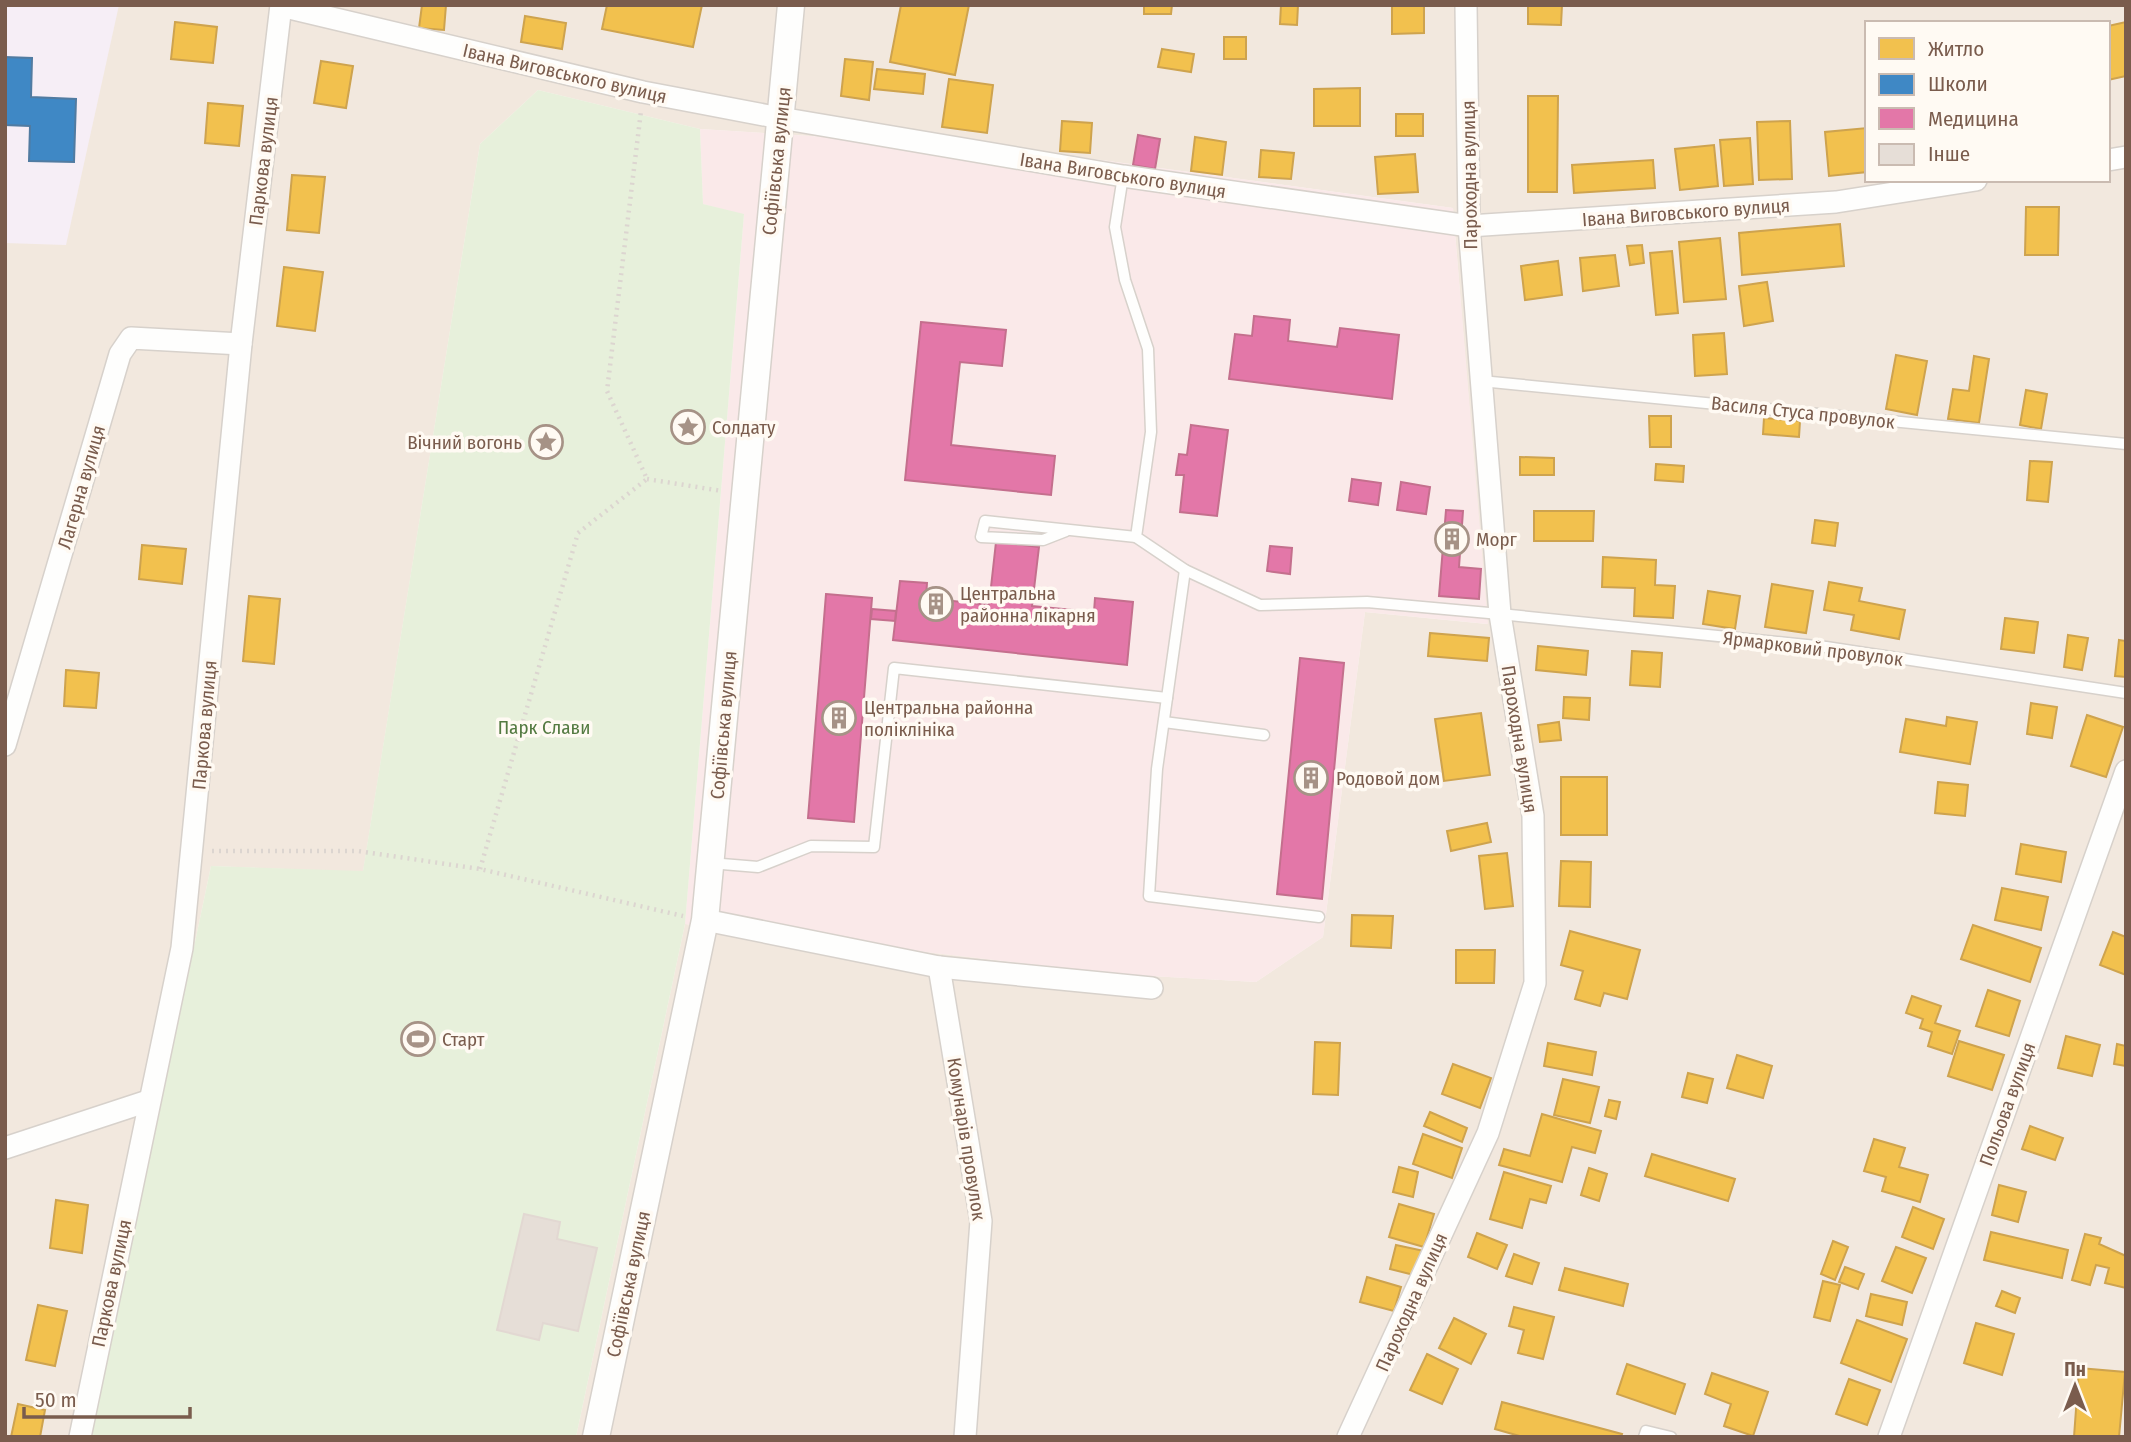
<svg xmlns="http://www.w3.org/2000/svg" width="2131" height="1442" viewBox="0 0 2131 1442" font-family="'Fira Sans Condensed',sans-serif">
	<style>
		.residential { fill: #f2e8de; fill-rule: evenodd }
		.education { fill: #f6eef6 }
		.medical { fill: #fae9e9 }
		.green { fill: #e7f0db }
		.homes { fill: #f2c14e; stroke: #cea34e; stroke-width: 2 }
		.schools { fill: #3f88c5; stroke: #517ba1; stroke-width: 2 }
		.health { fill: #e377a8; stroke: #c46f8d; stroke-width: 2 }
		.building { fill: #e6ded7; stroke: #e2d8d2; stroke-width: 2 }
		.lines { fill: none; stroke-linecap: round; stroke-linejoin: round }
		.service-casing { stroke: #d7d1cb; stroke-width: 13 }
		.minor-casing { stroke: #d7d1cb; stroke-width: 24 }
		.tertiary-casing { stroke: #d7d1cb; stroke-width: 29 }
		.path { stroke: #dcd5d0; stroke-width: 4.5; stroke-dasharray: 2 5; stroke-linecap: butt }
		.service { stroke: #fefefd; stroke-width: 10 }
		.minor { stroke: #fefefd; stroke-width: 21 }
		.tertiary { stroke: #fefefd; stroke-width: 26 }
		.labels { text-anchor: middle; stroke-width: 7; stroke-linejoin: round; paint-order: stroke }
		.street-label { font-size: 19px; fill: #7a5c4d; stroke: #fffaf3 }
		.poi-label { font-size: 19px; fill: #7a5c4d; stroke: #fffaf3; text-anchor: start }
		.park-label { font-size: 19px; fill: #537a41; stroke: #fffaf3 }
	</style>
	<rect width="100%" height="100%" fill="#f9f5f0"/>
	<path class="residential" d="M5,5H2126V1437H576L685,924L1116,974L1256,982L1323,937L1365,612L1487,624L1453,208L1020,149L700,129L538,90L480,144L363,872L211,866L91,1437H5ZM1867,23H2108V180H1867Z"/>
	<path class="education" d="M5,5H119L66,245L5,243Z"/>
	<path class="medical" d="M700,129L1020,149L1453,208L1488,624L1365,612L1323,937L1256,982L1116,974L685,924L744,215L703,204Z"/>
	<path class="green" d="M538,90L700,129L703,204L744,214L685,924L576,1437H91L211,866L363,871L480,144Z"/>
	<g class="homes">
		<path d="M422,5H446L444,30L419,28Z"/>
		<path d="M607,5H702L693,47L602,29Z"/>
		<path d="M901,5H969L955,75L890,62Z"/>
		<path d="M1144,5H1172L1171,14H1144Z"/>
		<path d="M1281,5H1298L1297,25L1280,24Z"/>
		<path d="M1392,5H1424V33L1392,34Z"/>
		<path d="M1528,5H1562L1561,25L1528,24Z"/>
		<path d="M525,16L566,23L562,49L521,42Z"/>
		<path d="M175,22L217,27L213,63L171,59Z"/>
		<path d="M2126,22V76L2108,80V26Z"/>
		<rect x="1224" y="37" width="22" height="22"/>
		<path d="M1162,49L1194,54L1191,72L1158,67Z"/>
		<path d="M845,59L873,62L869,100L841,96Z"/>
		<path d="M321,61L353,66L346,108L314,103Z"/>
		<path d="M877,69L925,74L923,94L874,89Z"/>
		<path d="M949,79L993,85L987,133L942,127Z"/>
		<path d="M1360,88V126H1314V89Z"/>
		<path d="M1528,96H1558L1557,192H1528Z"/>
		<path d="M208,103L243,106L239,146L205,143Z"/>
		<rect x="1396" y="114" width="27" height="22"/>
		<path d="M1062,121L1092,123L1090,153L1060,151Z"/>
		<path d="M1790,121L1792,179L1759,180L1757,122Z"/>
		<path d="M1867,128V172L1829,176L1825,132Z"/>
		<path d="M1195,137L1226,142L1222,175L1191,171Z"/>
		<path d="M1750,138L1753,184L1724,186L1720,140Z"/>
		<path d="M1714,145L1718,186L1680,190L1675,149Z"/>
		<path d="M1261,150L1294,153L1291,179L1259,177Z"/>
		<path d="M1415,154L1418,192L1378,194L1375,157Z"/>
		<path d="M1653,160L1655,188L1574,193L1572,165Z"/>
		<path d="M292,175L325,177L319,233L287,230Z"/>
		<path d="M2026,207H2059L2058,255H2025Z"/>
		<path d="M1840,224L1844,266L1742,275L1739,233Z"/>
		<path d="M1720,238L1726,299L1684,302L1679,242Z"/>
		<path d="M1642,245L1644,263L1630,265L1627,246Z"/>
		<path d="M1672,251L1678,313L1656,315L1650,253Z"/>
		<path d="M1615,255L1619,286L1583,291L1580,258Z"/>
		<path d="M1558,261L1562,295L1525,300L1521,266Z"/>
		<path d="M284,267L323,272L315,331L277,326Z"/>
		<path d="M1767,282L1773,321L1744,326L1739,286Z"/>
		<path d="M1724,333L1727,374L1695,376L1693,335Z"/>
		<path d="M1896,355L1927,361L1917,415L1886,409Z"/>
		<path d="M1974,356L1989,359L1979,423L1948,419L1953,389L1969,391Z"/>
		<path d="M2026,390L2047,394L2041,429L2020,425Z"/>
		<path d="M1649,416H1671V447H1650Z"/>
		<path d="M1764,418L1800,421L1799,437L1763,434Z"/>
		<path d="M1520,457L1554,458V475H1520Z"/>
		<path d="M2030,461L2052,462L2048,502L2027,500Z"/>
		<path d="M1656,464L1684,466L1683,482L1655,480Z"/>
		<path d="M1534,511H1594L1593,541H1534Z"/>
		<path d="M1815,520L1838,523L1835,546L1812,543Z"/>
		<path d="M142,545L186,549L182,584L139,579Z"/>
		<path d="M1603,557L1656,560L1655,585L1675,586L1673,618L1634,616L1635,588L1602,587Z"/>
		<path d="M1829,582L1862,588L1859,601L1905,610L1899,639L1851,630L1854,615L1824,610Z"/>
		<path d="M1772,584L1813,591L1806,633L1765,627Z"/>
		<path d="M1708,591L1740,596L1735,629L1703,624Z"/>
		<path d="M249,596L280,599L274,664L243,661Z"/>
		<path d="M2005,618L2038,622L2034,653L2001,649Z"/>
		<path d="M1430,633L1489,638L1487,661L1428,656Z"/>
		<path d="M2068,635L2088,638L2082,670L2064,667Z"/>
		<path d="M2119,640L2126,641V677L2115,676Z"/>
		<path d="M1538,646L1588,651L1586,675L1536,670Z"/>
		<path d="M1632,651L1662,653L1660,687L1630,685Z"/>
		<path d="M66,670L99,673L96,708L64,706Z"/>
		<path d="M1564,697L1590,698L1589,720L1563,718Z"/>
		<path d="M2031,703L2057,707L2052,738L2027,734Z"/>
		<path d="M1481,713L1490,775L1444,781L1435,719Z"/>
		<path d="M2087,715L2123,727L2106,777L2071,766Z"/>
		<path d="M1947,717L1977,722L1970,764L1900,752L1906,719L1946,726Z"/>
		<path d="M1559,722L1561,740L1540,742L1538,725Z"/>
		<rect x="1561" y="777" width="46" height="58"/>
		<path d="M1938,782L1968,785L1965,816L1935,813Z"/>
		<path d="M1487,823L1491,842L1451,851L1447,831Z"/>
		<path d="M2021,844L2066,852L2061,882L2016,874Z"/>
		<path d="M1507,853L1513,906L1485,909L1479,856Z"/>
		<path d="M1561,861L1591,862L1590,907L1559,906Z"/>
		<path d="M2002,888L2048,897L2041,930L1995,920Z"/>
		<path d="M1352,915L1393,916L1391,948L1351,946Z"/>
		<path d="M1973,925L2041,948L2030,982L1961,959Z"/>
		<path d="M1570,931L1640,950L1627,999L1604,993L1600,1006L1575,999L1583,971L1561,965Z"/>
		<path d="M2113,932L2126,937V975L2100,965Z"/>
		<path d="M1456,950H1495L1494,983H1456Z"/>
		<path d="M1988,990L2020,1001L2009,1036L1976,1026Z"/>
		<path d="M1912,996L1941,1006L1935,1023L1960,1031L1952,1054L1928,1046L1932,1032L1920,1028L1923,1019L1906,1013Z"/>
		<path d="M2066,1036L2100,1045L2092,1076L2058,1068Z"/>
		<path d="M1959,1041L2004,1055L1992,1090L1948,1076Z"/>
		<path d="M1315,1042L1340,1043L1338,1095L1313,1094Z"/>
		<path d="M1548,1043L1596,1052L1592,1075L1544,1066Z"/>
		<path d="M2117,1044L2126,1046V1066L2114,1064Z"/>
		<path d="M1737,1055L1772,1066L1763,1098L1727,1088Z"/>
		<path d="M1453,1064L1491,1078L1480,1108L1442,1094Z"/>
		<path d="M1688,1073L1713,1079L1707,1103L1682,1097Z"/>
		<path d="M1563,1079L1599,1087L1590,1123L1554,1115Z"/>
		<path d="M1609,1100L1620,1102L1616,1119L1605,1116Z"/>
		<path d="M1430,1112L1467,1128L1462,1142L1424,1126Z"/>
		<path d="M1542,1114L1601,1131L1595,1153L1572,1147L1562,1182L1499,1165L1504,1149L1530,1156Z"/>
		<path d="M2030,1126L2063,1138L2055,1160L2022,1149Z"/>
		<path d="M1423,1134L1462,1148L1452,1178L1413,1164Z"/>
		<path d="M1874,1139L1905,1148L1899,1167L1928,1175L1920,1202L1882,1191L1886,1177L1864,1171Z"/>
		<path d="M1652,1154L1735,1179L1728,1201L1645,1176Z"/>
		<path d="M1399,1167L1418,1172L1413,1197L1393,1192Z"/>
		<path d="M1589,1168L1607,1174L1599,1201L1581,1195Z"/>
		<path d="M1504,1172L1551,1186L1546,1203L1530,1199L1522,1228L1490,1219Z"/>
		<path d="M1999,1185L2026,1192L2018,1222L1992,1215Z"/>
		<path d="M56,1200L88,1205L82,1253L50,1248Z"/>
		<path d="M1399,1204L1434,1214L1424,1247L1389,1237Z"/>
		<path d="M1913,1207L1944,1219L1933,1249L1902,1237Z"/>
		<path d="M1991,1232L2068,1250L2062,1278L1984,1260Z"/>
		<path d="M1477,1233L1507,1245L1497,1269L1468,1257Z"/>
		<path d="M2085,1234L2101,1238L2099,1244L2126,1256V1288L2105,1283L2109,1268L2096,1265L2090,1285L2072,1280Z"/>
		<path d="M1833,1241L1848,1247L1835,1280L1821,1274Z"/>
		<path d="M1396,1245L1424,1251L1418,1276L1390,1269Z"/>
		<path d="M1896,1247L1926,1258L1912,1293L1882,1281Z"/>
		<path d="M1514,1254L1539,1263L1532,1284L1506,1276Z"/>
		<path d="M1845,1267L1864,1274L1858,1289L1839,1282Z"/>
		<path d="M1565,1268L1628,1284L1623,1306L1559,1290Z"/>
		<path d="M1367,1277L1401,1287L1394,1311L1360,1302Z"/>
		<path d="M1823,1281L1840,1285L1830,1321L1814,1317Z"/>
		<path d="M2002,1291L2020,1298L2015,1313L1996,1306Z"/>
		<path d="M1871,1294L1907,1302L1902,1325L1866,1316Z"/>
		<path d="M38,1305L67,1311L55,1366L26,1360Z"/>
		<path d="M1514,1307L1554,1317L1543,1359L1518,1353L1524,1330L1509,1326Z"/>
		<path d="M1454,1318L1486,1334L1471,1364L1439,1348Z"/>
		<path d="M1857,1320L1907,1339L1891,1382L1841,1363Z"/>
		<path d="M1976,1323L2014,1334L2002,1375L1964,1363Z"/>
		<path d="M1427,1354L1458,1369L1442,1404L1410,1390Z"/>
		<path d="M1627,1364L1685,1384L1675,1414L1617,1394Z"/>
		<path d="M2079,1368L2125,1372L2119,1437H2074Z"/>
		<path d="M1712,1373L1768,1392L1753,1436L1724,1426L1731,1404L1705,1394Z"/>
		<path d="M1849,1379L1880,1390L1867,1425L1836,1414Z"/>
		<path d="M1502,1402L1622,1434L1621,1437H1523L1495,1429Z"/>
		<path d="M18,1404L45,1410L40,1437H11Z"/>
	</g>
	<path class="schools" d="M5,57L32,58L31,97L76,99L74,162L29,161L30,126L5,125Z"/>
	<g class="health">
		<path d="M1138,135L1160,139L1155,169L1133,165Z"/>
		<path d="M1254,316L1290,320L1288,341L1337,347L1340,328L1399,335L1392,399L1229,379L1235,334L1252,336Z"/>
		<path d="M921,322L1006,330L1002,366L960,362L951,445L1055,456L1051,495L905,480Z"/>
		<path d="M1191,425L1228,430L1217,516L1180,512L1184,475H1176L1179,454L1187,455Z"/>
		<path d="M1352,479L1381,483L1378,505L1349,501Z"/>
		<path d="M1401,482L1430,487L1426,514L1397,510Z"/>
		<path d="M1446,510L1463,511L1459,567L1481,569L1479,599L1439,596Z"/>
		<path d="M996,542L1039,547L1032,606L1094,612L1095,598L1133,602L1127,665L893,640L900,581L927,583L926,598L989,605Z"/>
		<path d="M1270,546L1292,548L1290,574L1267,571Z"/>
		<path d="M826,594L872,598L854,822L808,818Z"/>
		<path d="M872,609L896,611L895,621L871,619Z"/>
		<path d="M1300,658L1344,663L1322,899L1277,894Z"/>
	</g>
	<path class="building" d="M524,1214L560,1222L557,1239L597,1248L578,1331L543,1323L539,1340L497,1330Z"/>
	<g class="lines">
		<g class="service-casing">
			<g id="service">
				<path d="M1123,176L1115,227L1125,280L1148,349L1151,432L1136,537L1185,570L1260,605L1367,602L1500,614L1826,647L2126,693"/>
				<path d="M1481,381L2126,444"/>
				<path d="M1066,531L1043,540L981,537L985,521L1136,537"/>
				<path d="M1185,570L1157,769L1149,896L1319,917"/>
				<path d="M1164,722L1264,735"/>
				<path d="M710,863L758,867L811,846L874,847L894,668L1167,698"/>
				<path d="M1644,1437L1646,1431L1671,1437"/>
			</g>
		</g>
		<g class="minor-casing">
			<g id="minor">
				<path d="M281,6L643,92L780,118L1123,176L1469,226L1836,202L1976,180"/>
				<path d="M2108,160L2126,157"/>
				<path d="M5,745L120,354L131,338L241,344"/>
				<path d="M705,920L939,967L1152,988"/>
				<path d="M939,967L981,1221L965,1437"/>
				<path d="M5,1148L148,1101"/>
				<path d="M80,1437L182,948L241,344L281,5"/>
				<path d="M1348,1437L1488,1133L1535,983L1533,816L1500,614L1469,226L1466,5"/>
				<path d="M1889,1437L2126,771"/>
			</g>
		</g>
		<g class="tertiary-casing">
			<path id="tertiary" d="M596,1437L705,920L791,5"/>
		</g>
		<g class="path">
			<path d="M647,479L722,491"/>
			<path d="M212,851H358L480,869L683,916"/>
			<path d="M480,869L578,533L647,479L607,391L641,111"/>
		</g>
		<use href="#service" class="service"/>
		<use href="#minor" class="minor"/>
		<use href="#tertiary" class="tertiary"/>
	</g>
	<defs>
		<g id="sight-ring" transform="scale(1.75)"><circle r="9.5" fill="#fffaf3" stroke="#a69286" stroke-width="1.5"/><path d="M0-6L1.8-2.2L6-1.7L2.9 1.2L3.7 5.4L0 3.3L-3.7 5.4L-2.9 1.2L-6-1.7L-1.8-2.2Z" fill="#a69286"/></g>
		<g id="building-ring" transform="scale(1.75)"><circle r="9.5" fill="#fffaf3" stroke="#a69286" stroke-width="1.5"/><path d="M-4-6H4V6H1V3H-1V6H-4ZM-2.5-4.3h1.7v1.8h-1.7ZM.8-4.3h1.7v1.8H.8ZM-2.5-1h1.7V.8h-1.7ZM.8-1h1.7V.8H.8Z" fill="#a69286"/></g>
		<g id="stadium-ring" transform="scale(1.75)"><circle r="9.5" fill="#fffaf3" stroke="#a69286" stroke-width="1.5"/><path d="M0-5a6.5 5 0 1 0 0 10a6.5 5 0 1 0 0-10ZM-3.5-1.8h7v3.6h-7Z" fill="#a69286"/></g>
	</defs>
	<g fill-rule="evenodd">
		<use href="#sight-ring" x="688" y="427"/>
		<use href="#sight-ring" x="546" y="442"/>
		<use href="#building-ring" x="1452" y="539"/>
		<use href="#building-ring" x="936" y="604"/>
		<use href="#building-ring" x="839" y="718"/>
		<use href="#building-ring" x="1311" y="778"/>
		<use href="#stadium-ring" x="418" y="1039"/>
	</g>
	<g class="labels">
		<g class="street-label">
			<text transform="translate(565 73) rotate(13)" y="7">Івана Виговського вулиця</text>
			<text transform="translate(263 161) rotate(-83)" y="7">Паркова вулиця</text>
			<text transform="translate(776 161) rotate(-84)" y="7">Софіївська вулиця</text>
			<text transform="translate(1123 175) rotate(9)" y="7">Івана Виговського вулиця</text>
			<text transform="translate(1469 175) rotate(-91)" y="7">Пароходна вулиця</text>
			<text transform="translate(1686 212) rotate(-4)" y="7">Івана Виговського вулиця</text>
			<text transform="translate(1803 412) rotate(6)" y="7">Василя Стуса провулок</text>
			<text transform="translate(81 487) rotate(-74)" y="7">Лагерна вулиця</text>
			<text transform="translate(1813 648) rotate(7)" y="7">Ярмарковий провулок</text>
			<text transform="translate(204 725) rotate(-85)" y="7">Паркова вулиця</text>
			<text transform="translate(723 725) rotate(-85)" y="7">Софіївська вулиця</text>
			<text transform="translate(1520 739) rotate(81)" y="7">Пароходна вулиця</text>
			<text transform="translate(2007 1104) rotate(-70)" y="7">Польова вулиця</text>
			<text transform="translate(967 1139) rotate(81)" y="7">Комунарів провулок</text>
			<text transform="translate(111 1283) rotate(-78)" y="7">Паркова вулиця</text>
			<text transform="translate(628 1284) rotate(-78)" y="7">Софіївська вулиця</text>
			<text transform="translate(1411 1302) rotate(-66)" y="7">Пароходна вулиця</text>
		</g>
		<g class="poi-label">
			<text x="712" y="434">Солдату</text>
			<text x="522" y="449" text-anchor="end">Вічний вогонь</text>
			<text x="1476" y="546">Морг</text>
			<text x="960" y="600">Центральна<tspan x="960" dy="22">районна лікарня</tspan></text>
			<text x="864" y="714">Центральна районна<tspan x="864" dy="22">поліклініка</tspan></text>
			<text x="1336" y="785">Родовой дом</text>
			<text x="442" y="1046">Старт</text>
		</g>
		<g class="park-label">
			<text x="544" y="734">Парк Слави</text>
		</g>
	</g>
	<rect width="2131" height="1442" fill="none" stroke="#7a5c4d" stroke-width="14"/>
	<rect x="1865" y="21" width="245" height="161" fill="#fffaf3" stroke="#cabbb1" stroke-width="2"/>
	<rect x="1879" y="38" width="35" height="21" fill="#f2c14e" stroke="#cabbb1" stroke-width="2"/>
	<text x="1928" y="56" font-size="21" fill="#7a5c4d">Житло</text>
	<rect x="1879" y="74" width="35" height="21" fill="#3f88c5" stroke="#cabbb1" stroke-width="2"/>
	<text x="1928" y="91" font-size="21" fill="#7a5c4d">Школи</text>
	<rect x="1879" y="108" width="35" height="21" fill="#e377a8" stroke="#cabbb1" stroke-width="2"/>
	<text x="1928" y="126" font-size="21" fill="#7a5c4d">Медицина</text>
	<rect x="1879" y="144" width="35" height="21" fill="#e6ded7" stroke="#cabbb1" stroke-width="2"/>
	<text x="1928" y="161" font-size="21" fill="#7a5c4d">Інше</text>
	<g transform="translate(2075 1386)" stroke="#fffaf3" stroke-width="5" paint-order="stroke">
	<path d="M0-5L12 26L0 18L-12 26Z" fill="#7a5c4d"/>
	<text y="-10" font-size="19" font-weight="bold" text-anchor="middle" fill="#7a5c4d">Пн</text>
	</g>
	<path d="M24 1407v10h166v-10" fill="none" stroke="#7a5c4d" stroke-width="3.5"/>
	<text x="35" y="1407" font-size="21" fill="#7a5c4d" stroke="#fffaf3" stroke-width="5" paint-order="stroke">50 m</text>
</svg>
